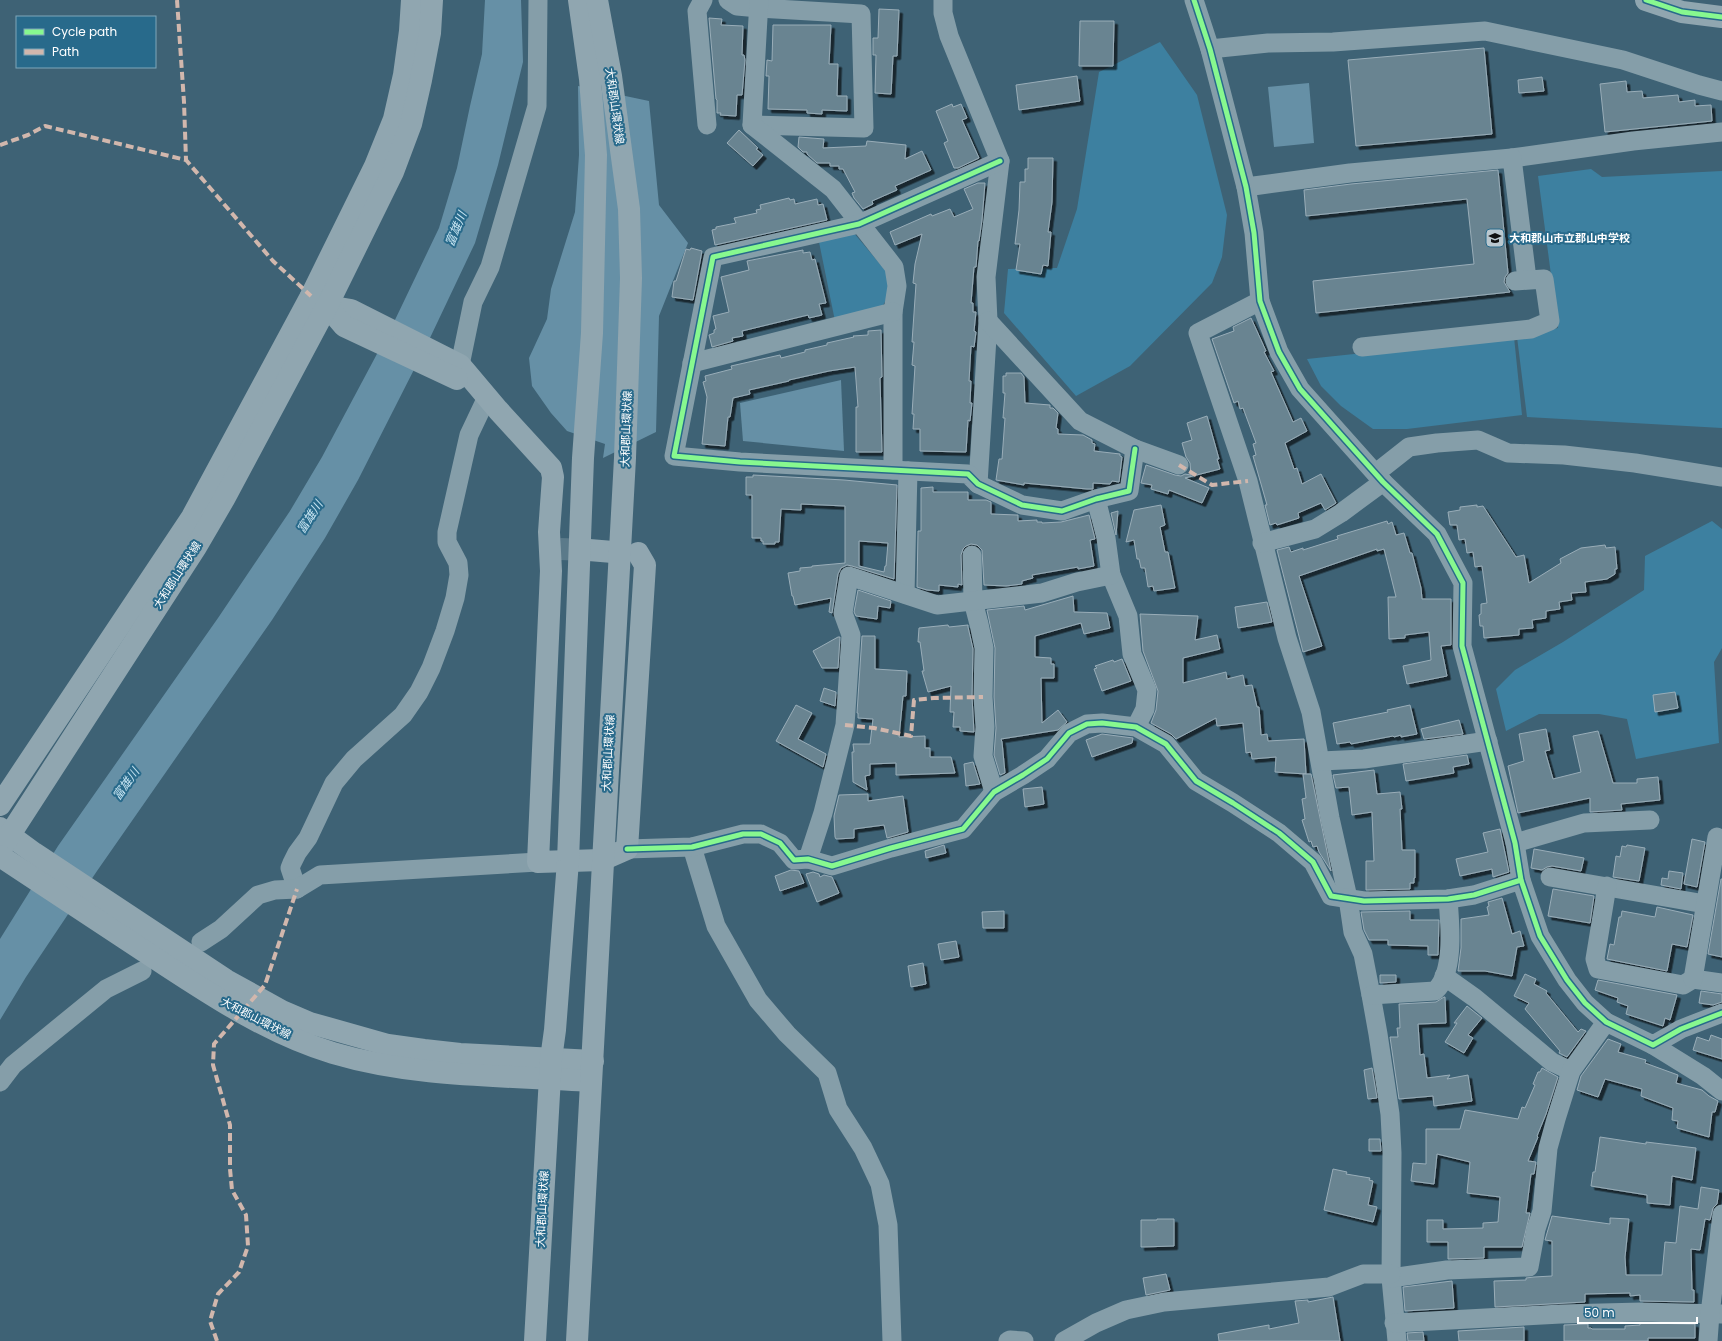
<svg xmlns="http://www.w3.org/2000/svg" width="1722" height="1341" viewBox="0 0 1722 1341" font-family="Poppins,'Noto Sans JP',sans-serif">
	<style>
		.green { fill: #3d80a0 }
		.water { fill: #6690a6 }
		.building { fill: #698491; stroke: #99adb8; fill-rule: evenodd; filter: url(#shadow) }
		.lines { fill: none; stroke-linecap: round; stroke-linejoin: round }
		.major-tunnel { stroke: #5b7a8a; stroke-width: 22; stroke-dasharray: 22 11; stroke-linecap: butt }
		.minor { stroke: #859ea9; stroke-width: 19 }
		.major { stroke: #90a6b0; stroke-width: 22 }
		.quiet { stroke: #d1b7ad; stroke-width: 4; stroke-dasharray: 8 4; stroke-linecap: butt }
		.cycleway-casing { stroke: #286a8b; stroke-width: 8 }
		.cycleway { stroke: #87f88f; stroke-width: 5 }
		.labels { text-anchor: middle; stroke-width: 4; stroke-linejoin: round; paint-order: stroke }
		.street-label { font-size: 11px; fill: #fff; stroke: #286a8b }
		.poi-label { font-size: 11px; font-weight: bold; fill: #fff; stroke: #286a8b; text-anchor: start }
		.water-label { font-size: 12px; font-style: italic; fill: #c8e5f2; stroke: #286a8b }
	</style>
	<defs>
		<filter id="shadow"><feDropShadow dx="3.5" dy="3.5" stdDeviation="0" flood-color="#0009"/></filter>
	</defs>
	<rect width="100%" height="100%" fill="#3e6275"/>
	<g class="green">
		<path d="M1160,42L1197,95L1227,215L1222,257L1212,283L1130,366L1076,396L1004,313L1008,269L1057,268L1077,209L1099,72Z"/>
		<path d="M1591,169L1602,177L1722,171V428L1527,417L1517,337L1558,328L1538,176Z"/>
		<path d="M853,232L891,277L889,294L880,311L835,321L819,242Z"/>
		<path d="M1514,337L1522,415L1407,429H1373L1341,406L1321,386L1307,359Z"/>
		<path d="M1712,521L1722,529V648L1714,662L1719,743L1636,759L1627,719L1599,714H1539L1506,731L1496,689L1515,670L1563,642L1644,590L1645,556Z"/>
	</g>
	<g class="water">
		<path d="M485,0H521L523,62L498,165L475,243L429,340L358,480L325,538L272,620L97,871L26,977L0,1020V939L58,846L218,618L290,511L322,457L394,322L439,228L457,168L470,106L482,54Z"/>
		<path d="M1309,83L1314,143L1274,147L1268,87Z"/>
		<path d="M578,86L649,101L659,205L688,243L659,316L656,432L603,458L605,444L567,431L551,413L532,386L529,358L547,319L551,289L575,212L579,155Z"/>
		<path d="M841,380L844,451L743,441L740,403Z"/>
	</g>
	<g class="building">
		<path d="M879,9L899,10L897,56H893L891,94L875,93L876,55H873V38H878Z"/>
		<path d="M709,18L722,19L721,25L743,26L742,55H744L745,60L742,95H737L736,116L720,115L721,113H717V100L716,99Z"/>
		<path d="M1080,21H1114L1113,66H1079Z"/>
		<path d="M773,25H831L829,64H838L837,96H847V111L822,110V114L807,113V110L768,109L769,76H766L767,60L772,61Z"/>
		<path d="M1484,48L1492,134L1356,146L1348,60Z"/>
		<path d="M1077,76L1080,101L1019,110L1016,85Z"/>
		<path d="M1542,77L1544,91L1519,93L1518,80Z"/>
		<path d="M1626,81L1627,92L1642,91L1643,98L1678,95L1679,102L1695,100V106L1711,105L1712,121L1605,132L1600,84Z"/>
		<path d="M952,104L953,107L961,104L967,118L962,120L979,158L958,168H954L944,143L948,141L936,111Z"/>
		<path d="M739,130L758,148L756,149L763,155L753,166L727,143Z"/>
		<path d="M799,137L824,139L823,148L866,146L867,141L906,145L905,159L922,151L931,170L895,186L897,190L872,201L873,204L863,209L854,198L852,193L855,192L843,169H839V166H830V163H817L807,154V152H803L798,147Z"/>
		<path d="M1028,158H1053L1052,202L1048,232H1051L1048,266L1043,265L1041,274L1016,270L1020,244H1015L1019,210L1020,182H1025V169H1028Z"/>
		<path d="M1498,170L1508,273L1505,277L1504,282L1510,292L1316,313L1313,281L1474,264L1467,199L1306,216L1304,190L1351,184Z"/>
		<path d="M978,183H985L982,220L979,241H978L976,267H974L971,303H973V312H976L974,331L976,332L974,347L971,346L969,381H971L970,403H972L970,421L968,420L966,452L920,451V429H913L914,414H912L915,366L912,365L914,342H912L916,284L913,283L915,264L922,234L895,245L890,232L931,214L932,216L950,209L954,217L973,209L964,189Z"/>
		<path d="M789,198L790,200L794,199L795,204L817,199L818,205L823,204L827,220L715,245L712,230L716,229V227L736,223L734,218L757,213L756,210L761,209L760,205Z"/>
		<path d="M691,248L702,251L693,300L672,297L674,281H676L686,249L690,250Z"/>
		<path d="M803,250V253L810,252L812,260L815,259L826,303L819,304L822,315L809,318L808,315L742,331L743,336L732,338L733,341L712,347L709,335L714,333V330L716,329L713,316L729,312L721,277L749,270L747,261Z"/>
		<path d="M1251,318L1266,351L1264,352L1274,371L1271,372L1293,422L1301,418L1307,431L1285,443L1294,469L1297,468L1302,484L1321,474L1336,503L1325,510L1321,503L1298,513L1299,518L1277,525L1276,523L1270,525L1265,505H1267L1253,456L1256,455L1253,444L1256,443L1243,408L1240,409L1238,401L1234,403L1212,339L1234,331L1233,327Z"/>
		<path d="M881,330L882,377L880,378L882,452H856V407H858L855,367L829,371L789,380V381L749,390L750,394L733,398L730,417H728L725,446L702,444L707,397L703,382L706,381L705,376L732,369L731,366L780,355L781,358L805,352V350L827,345V343L854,337L853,336L868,335V331Z"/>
		<path d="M1006,373H1021L1024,377L1025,403L1050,405V408H1053L1058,413L1056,428L1058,429V434L1083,435L1092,440V443L1095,444L1094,451L1120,454V456L1122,457L1119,482L1112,481L1110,484L1093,483V489H1087L1024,483V485L996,480L999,459H1002L1005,418H1003L1005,393H1003V376H1006Z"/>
		<path d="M1207,416L1219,459H1217L1220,469L1185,478L1209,488L1202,503L1169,490L1168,494L1151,489L1152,485L1141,483L1146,465L1175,475L1181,476L1185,474L1191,475L1190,463L1186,457L1182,443L1192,440L1187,423Z"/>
		<path d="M753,475L844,480L897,485L894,579L852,566L847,565L841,568L838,574L832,613L829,612L831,598L795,605L793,596H792L788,573L800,571V568L812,567V566L845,563V506L801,504V510L781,509L779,542H775V544H763V541H761V538H752V495H746V477H753ZM859,541L888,543L886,566H885L884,572L859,566Z"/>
		<path d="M933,487V492H968V500H986L991,502V514L1017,515H1018V521L1037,520V522H1042V523L1061,522L1089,515L1095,539L1090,540L1094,566L1078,569V567L1032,575L1033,578L1022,581V584L1006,586L984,585L982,550L977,545L971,544L966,546L963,549L961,555L962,585L958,584V587L939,585V591L927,590L917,587L918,531H921V488Z"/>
		<path d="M1161,505L1165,525L1160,527L1165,552H1168L1175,588L1154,591L1153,586L1148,587L1145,568H1141L1139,559H1137L1134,540L1126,542L1134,510Z"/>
		<path d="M1477,505V507L1483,506L1516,557L1524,555L1529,583L1561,563L1560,559L1581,548L1605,545L1606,548L1615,547L1617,569H1615V574L1607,579L1585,582L1586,592L1571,593L1572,600L1559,602L1560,609L1546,611V618L1532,620L1533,628L1519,629V635L1484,638L1483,626H1480L1479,615L1481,614V604L1487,603L1482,566L1475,567L1473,552L1467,553L1465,539L1459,540L1457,525H1450L1448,512L1460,510V507Z"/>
		<path d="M1118,511L1116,535L1111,513Z"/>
		<path d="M1387,521L1388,524L1392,522L1396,535L1404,533L1410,553H1412L1421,588L1422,599H1451V645L1441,646L1447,676L1407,684L1403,666L1431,660L1429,632L1405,635V638L1389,639L1388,597H1396L1384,549L1377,551V549L1299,576L1322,646L1303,652L1277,550L1289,547L1291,552L1303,548V550L1338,539L1337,536Z"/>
		<path d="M858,590L891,601L890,608L878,606L877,619L856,616L854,612Z"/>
		<path d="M1073,596L1074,612L1107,613L1110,628L1084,634L1081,623L1035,636V657L1051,658V664H1054V678H1041L1042,723L1058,710L1067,722L1058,730L1001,739L1002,742L1005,773L1000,775L994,755L996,728L994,697L995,648L987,610L1024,606L1025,610Z"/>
		<path d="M1267,602L1272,622L1238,628L1235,607Z"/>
		<path d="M1140,614L1198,616L1195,640L1217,635L1220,649L1183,658V683L1226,672L1227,679L1243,675L1245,686L1252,685L1257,707H1259L1261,735L1267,734L1268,741L1304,739L1306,774L1275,772L1276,757L1252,759L1251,752L1246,753L1243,723L1217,726L1216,718L1176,739L1171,734L1151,723L1156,710L1158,691L1143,651Z"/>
		<path d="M948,625L949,627L968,625V627L973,649L972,697L974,732L960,731V727H953L954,712H950L951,686L928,692L922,671H924L920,642H918L919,628Z"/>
		<path d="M862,636H875V669L907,671L906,696H903L899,737L925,736V748H930V757H951L955,773L896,775V763L870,764V775L865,776L867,790L853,782L852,752H854L853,744H870L873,719L858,718V713H857Z"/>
		<path d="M838,637H840L838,668H822L813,651Z"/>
		<path d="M1122,659L1131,681L1102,691L1094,669L1097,668L1095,666L1113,660L1114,662Z"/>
		<path d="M824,688L836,692L835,706L820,701Z"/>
		<path d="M1675,692L1678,708L1655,712L1653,695Z"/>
		<path d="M796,705L812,713L798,739L826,754L823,767L776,741Z"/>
		<path d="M1410,705L1417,734L1401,737V735L1394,737L1393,736L1351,744L1350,742L1337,744L1333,723L1388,712L1387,710Z"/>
		<path d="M1459,720L1463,734L1424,739L1421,729Z"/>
		<path d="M1546,729L1550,750L1545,751L1553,779L1581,772L1573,736L1598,731L1613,783H1637V779L1658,777L1660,800L1621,804L1622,810L1590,812V798L1518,813L1508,766L1524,761L1519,734Z"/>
		<path d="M1102,734L1133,738L1132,743L1092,757L1086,740Z"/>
		<path d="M1467,755L1469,764L1453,767L1454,773L1406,781L1403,764Z"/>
		<path d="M973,762L980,784L966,786L964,764Z"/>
		<path d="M1374,770L1377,794L1400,792L1402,809H1400L1402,850H1415V878H1414V883H1410V889L1366,890V861H1374L1372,812L1352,815L1349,787L1336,788L1333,775Z"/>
		<path d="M1303,774H1311L1331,871L1319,852L1317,846L1313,847L1311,841L1309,842L1302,820L1305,819L1302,799L1306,798Z"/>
		<path d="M1042,787L1044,804L1025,807L1023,789Z"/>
		<path d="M868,794V801L903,796L908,832L887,838L884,825L854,829V838L836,839L835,837L834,816L839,795Z"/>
		<path d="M1500,829L1509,872L1493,877L1492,869L1460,876L1456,859L1488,852L1483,833Z"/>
		<path d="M1692,839L1705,842L1697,887L1684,884Z"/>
		<path d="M944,845L946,853L926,858L925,851Z"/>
		<path d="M1627,845L1645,848L1639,881L1613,877L1616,856L1620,857L1622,846L1626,847Z"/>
		<path d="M1534,849L1584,858L1581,871L1552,866L1547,867L1542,870L1531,868Z"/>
		<path d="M791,870L799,871L804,883L780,891L775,876Z"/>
		<path d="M1669,871L1683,873L1681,889L1661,885L1662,878L1668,879Z"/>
		<path d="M813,872L819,874L820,877L824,875L832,877L839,893L817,902L806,874Z"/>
		<path d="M1721,879H1722V957L1708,954Z"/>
		<path d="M1553,889L1594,896L1590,923L1548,916Z"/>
		<path d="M1502,898L1512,934L1520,931L1524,946L1517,947L1512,976L1485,971H1458L1461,948V919L1489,915L1487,907L1489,906L1488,902Z"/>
		<path d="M1657,907L1693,915L1687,947L1672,944L1667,971L1607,959L1610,944L1614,945L1619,917H1621L1622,911L1655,917Z"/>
		<path d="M1004,911V928H983L982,912Z"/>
		<path d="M1410,911V920H1439L1438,955H1428V946L1388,945V940H1369L1364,930L1361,912Z"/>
		<path d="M956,941L959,957L941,960L938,944Z"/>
		<path d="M923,963L926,984L911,987L908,966Z"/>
		<path d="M1525,974L1536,979L1534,984L1547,991L1546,993L1578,1032L1581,1029L1586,1031L1567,1057L1559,1053L1560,1051L1525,1009L1529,1003L1514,996Z"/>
		<path d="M1380,975H1396V982L1380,983Z"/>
		<path d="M1598,980L1677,995L1670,1020L1665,1018L1663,1026L1626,1014L1628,1006L1617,1002L1618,998L1595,990Z"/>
		<path d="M1701,991L1722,994V1002L1713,1005L1699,1003Z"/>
		<path d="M1444,997H1445L1446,1023L1418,1024L1420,1055L1424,1054L1427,1078L1450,1075L1447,1079L1468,1075L1472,1101L1434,1106L1433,1096L1399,1099L1390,1037H1398L1397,1028H1400L1399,1004L1436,1002Z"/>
		<path d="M1467,1006L1482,1018L1468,1035L1473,1038L1464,1053L1445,1042L1457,1023H1454Z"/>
		<path d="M1711,1035L1722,1039V1059L1693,1050L1697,1037L1709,1041Z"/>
		<path d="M1608,1039L1621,1044L1618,1052L1646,1060L1645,1063L1678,1075L1676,1083L1702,1090L1709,1096L1718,1101L1715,1112H1712L1709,1137L1677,1128L1678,1121L1672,1120L1673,1108L1641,1096L1642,1089L1605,1079L1598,1097L1577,1090L1581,1076Z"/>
		<path d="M1372,1068L1377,1098L1368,1099L1364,1070Z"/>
		<path d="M1542,1068L1558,1077L1546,1114L1537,1136L1538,1137L1528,1161L1536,1162L1534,1174H1531L1526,1213H1530L1522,1247H1484V1258L1448,1259V1242H1427V1220H1443V1229L1483,1228V1223L1498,1222L1500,1197L1467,1193L1470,1162L1437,1154L1434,1184L1411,1181L1413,1163L1426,1164V1129H1460L1465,1110L1518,1119L1522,1107L1525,1108L1535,1085L1533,1084L1538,1072H1540Z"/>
		<path d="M1600,1137L1646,1144V1142L1696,1148L1692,1180L1672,1176L1670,1205L1647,1203V1195L1591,1186L1593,1172H1595Z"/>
		<path d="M1369,1139H1380L1381,1151H1369Z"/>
		<path d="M1333,1169L1347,1172L1346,1174L1370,1178L1369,1180L1373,1181L1368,1205L1377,1207L1373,1222L1324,1210Z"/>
		<path d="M1701,1187L1719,1190L1717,1204L1713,1208L1710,1220L1705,1219L1700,1250L1691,1249L1692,1290H1694V1302L1640,1301V1295L1630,1296V1293L1585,1294V1302L1495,1307L1494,1281L1526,1280V1278L1534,1277L1552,1276V1241L1545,1240L1552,1216L1610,1224V1218L1629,1219L1625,1257L1626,1275H1662L1665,1242L1676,1243L1680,1206L1698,1209Z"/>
		<path d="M1157,1219H1174V1246L1141,1247V1220H1157Z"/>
		<path d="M1166,1274L1170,1290L1146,1295L1143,1278Z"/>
		<path d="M1452,1281L1454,1308L1405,1311L1403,1287Z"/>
		<path d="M1333,1297L1340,1341H1219L1218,1334L1269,1325V1329L1299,1323L1295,1301L1308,1300V1302Z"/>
		<path d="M1640,1323L1695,1324V1338H1648V1341H1564V1325L1588,1324V1328H1591L1592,1329H1625V1326L1640,1325Z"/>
		<path d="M1524,1327V1341H1459L1458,1331Z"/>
		<path d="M1423,1332L1424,1341H1408L1407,1333Z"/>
	</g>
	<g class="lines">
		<path class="major-tunnel" d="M560,549L589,550"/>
		<g class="minor">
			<path d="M703,0L697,11L707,125"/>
			<path d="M728,0L737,6L759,8L861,14L864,128L752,125"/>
			<path d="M759,0L752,125L833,189L894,267L897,286L893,312V470"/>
			<path d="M943,0V13L949,36L1000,161L986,277L988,321L978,484"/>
			<path d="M1194,0L1210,49L1246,187L1254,233L1260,301L1279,352L1300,389L1383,482L1437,534L1463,583L1462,646L1515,843L1521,880L1540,936L1567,980L1585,1003L1606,1022L1653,1045L1681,1029L1722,1013"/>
			<path d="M1210,49L1268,43L1333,42L1485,31L1623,60L1699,85L1722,91"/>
			<path d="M1512,158L1633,141L1722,132"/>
			<path d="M1000,161L859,224L713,257L674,456L740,462L968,474L978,484L1022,505L1062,511L1096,499L1129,491L1135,449"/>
			<path d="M1246,187L1350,173L1512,158L1527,279"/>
			<path d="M1260,301L1198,333L1248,481L1287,638L1311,712L1330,818L1348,898L1353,932L1363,954L1371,995L1378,1034L1390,1114L1392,1153L1391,1278L1397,1341"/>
			<path d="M988,321L1080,421L1135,449L1179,465"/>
			<path d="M1362,347L1531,329L1550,321L1544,279L1515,281"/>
			<path d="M692,363L893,312"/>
			<path d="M460,365L473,302L490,267L537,106L538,0"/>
			<path d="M1376,473L1409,447L1437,443L1478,440L1508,453L1564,455L1635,463L1722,477"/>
			<path d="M1096,499L1106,538L1111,575L1128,616L1132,654L1147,690L1145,709L1136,727"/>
			<path d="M1262,543L1315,529L1341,513L1383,482"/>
			<path d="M972,555L973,601L979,624L984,648L983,697L985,727L983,756L994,792"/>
			<path d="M905,594L908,471"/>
			<path d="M1321,761L1364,759L1488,741"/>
			<path d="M1515,843L1584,823L1650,820"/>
			<path d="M692,847L716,926L758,1000L787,1034L827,1073L838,1109L863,1148L880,1184L888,1225L892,1341"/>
			<path d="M627,849L692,847L743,834H761L780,843L794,860L808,859L832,866L891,848L963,829L994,792L1023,775L1047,759L1069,733L1087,724L1102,723L1136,727L1166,744L1196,781L1233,803L1279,833L1313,862L1331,896L1364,901L1448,899L1474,895L1521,880"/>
			<path d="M808,859L823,813L845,725L851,635L843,613L849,576L937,605L1042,593L1077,582L1111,575"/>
			<path d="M1550,877L1705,904"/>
			<path d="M1607,886L1595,959L1598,969L1683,985L1693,979L1722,983"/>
			<path d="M297,889L290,868L292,863L297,853L308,838L334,783L354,759L403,715L419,692L431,668L445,631L455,598L459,575L458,563L447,542V532L469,435L487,397"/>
			<path d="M201,942L221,929L258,895L275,890L297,889L320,875L538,862"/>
			<path d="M1444,976L1475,998L1552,1062L1571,1071"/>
			<path d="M1693,979L1717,837"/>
			<path d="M1371,995L1435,991C1455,973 1450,924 1448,899"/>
			<path d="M1653,1045L1703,1076L1722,1091"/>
			<path d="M0,1082L13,1065L106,989L142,971"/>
			<path d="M1391,1278L1447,1270L1529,1267L1536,1229L1542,1211L1548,1148L1556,1119L1571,1071L1606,1022"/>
			<path d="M1394,1323L1561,1314L1642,1312L1722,1314"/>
			<path d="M1008,1341L1010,1340L1024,1341"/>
			<path d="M1064,1341L1096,1323L1126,1310L1164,1302L1329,1287L1363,1274H1391"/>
			<path d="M1708,1341L1710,1314L1722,1214"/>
		</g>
		<g class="major">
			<path d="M1646,0L1682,12L1722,17"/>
			<path d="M311,296L327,306L351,310L460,365L498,410L551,468L553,477L549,532L551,571L538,862L602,860L627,849L645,565L638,553"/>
			<path d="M327,306L344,326L457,379"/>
			<path d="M589,550L613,552"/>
			<path d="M0,805L192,517L311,296L375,166L394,119L404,75L410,31L412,0"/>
			<path d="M0,828L34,853L226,980L282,1011L310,1023L388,1045L424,1050L460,1054L593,1061"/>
			<path d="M0,850L196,547L224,499L327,306L393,172L411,124L421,80L430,33L432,0"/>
			<path d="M0,856C50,889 100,922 150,955C207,992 266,1033 333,1053C417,1078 504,1075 591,1081"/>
			<path d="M535,1341L551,1059L555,1030L568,861L583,458L592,333L596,155L590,79L579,0"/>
			<path d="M577,1341L625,458L631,278L629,209L611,76L597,0"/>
		</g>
		<g class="quiet">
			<path d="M177,0L184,102L186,160"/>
			<path d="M0,145L28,135L45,126L186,160L273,261L311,296"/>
			<path d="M1179,465L1212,485L1248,481"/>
			<path d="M845,725L874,728L911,736L914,700L934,698L983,697"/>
			<path d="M217,1341L210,1321L218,1294L239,1272L248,1246L246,1215L232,1190L230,1169V1125L213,1065L214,1044L265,985L297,889"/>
		</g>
		<g class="cycleway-casing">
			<g id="cycleway">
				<path d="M1194,0L1210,49L1246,187L1254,233L1260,301L1279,352L1300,389L1383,482L1437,534L1463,583L1462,646L1515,843L1521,880L1540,936L1567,980L1585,1003L1606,1022L1653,1045L1681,1029L1722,1013"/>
				<path d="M1646,0L1682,12L1722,17"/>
				<path d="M1000,161L859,224L713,257L674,456L740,462L968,474L978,484L1022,505L1062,511L1096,499L1129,491L1135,449"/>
				<path d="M627,849L692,847L743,834H761L780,843L794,860L808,859L832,866L891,848L963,829L994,792L1023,775L1047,759L1069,733L1087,724L1102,723L1136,727L1166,744L1196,781L1233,803L1279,833L1313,862L1331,896L1364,901L1448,899L1474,895L1521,880"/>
			</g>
		</g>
		<use href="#cycleway" class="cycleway"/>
	</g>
	<defs>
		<g id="school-square" transform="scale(1)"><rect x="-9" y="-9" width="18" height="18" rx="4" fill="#bbc8cf" stroke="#286a8b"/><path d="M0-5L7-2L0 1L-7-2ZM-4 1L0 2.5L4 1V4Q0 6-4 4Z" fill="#111"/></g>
	</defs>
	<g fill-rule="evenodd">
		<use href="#school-square" x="1495" y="238"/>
	</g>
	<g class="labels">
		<g class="street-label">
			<text transform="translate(615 106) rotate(82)" y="4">大和郡山環状線</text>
			<text transform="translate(626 429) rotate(-88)" y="4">大和郡山環状線</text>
			<text transform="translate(177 575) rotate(-57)" y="4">大和郡山環状線</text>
			<text transform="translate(608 753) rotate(-87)" y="4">大和郡山環状線</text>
			<text transform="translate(256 1018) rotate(27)" y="4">大和郡山環状線</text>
			<text transform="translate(542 1209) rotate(-87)" y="4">大和郡山環状線</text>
		</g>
		<g class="poi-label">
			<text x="1509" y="242">大和郡山市立郡山中学校</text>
		</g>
		<g class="water-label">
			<text transform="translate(456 229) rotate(-67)" y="4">富雄川</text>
			<text transform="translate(310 517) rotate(-57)" y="4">富雄川</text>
			<text transform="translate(126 784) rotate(-55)" y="4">富雄川</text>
		</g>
	</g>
	<rect x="16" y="16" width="140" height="52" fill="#286a8b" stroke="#7ea6b9"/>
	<rect x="24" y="29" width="20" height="6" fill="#87f88f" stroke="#7ea6b9"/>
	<text x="52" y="36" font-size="12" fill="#ffffff">Cycle path</text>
	<rect x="24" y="49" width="20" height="6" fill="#d1b7ad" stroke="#7ea6b9"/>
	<text x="52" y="56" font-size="12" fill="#ffffff">Path</text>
	<path d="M1578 1317v6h119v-6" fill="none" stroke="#ffffff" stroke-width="2"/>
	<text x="1584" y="1317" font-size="12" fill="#ffffff" stroke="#286a8b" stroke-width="3" paint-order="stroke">50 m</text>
</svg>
